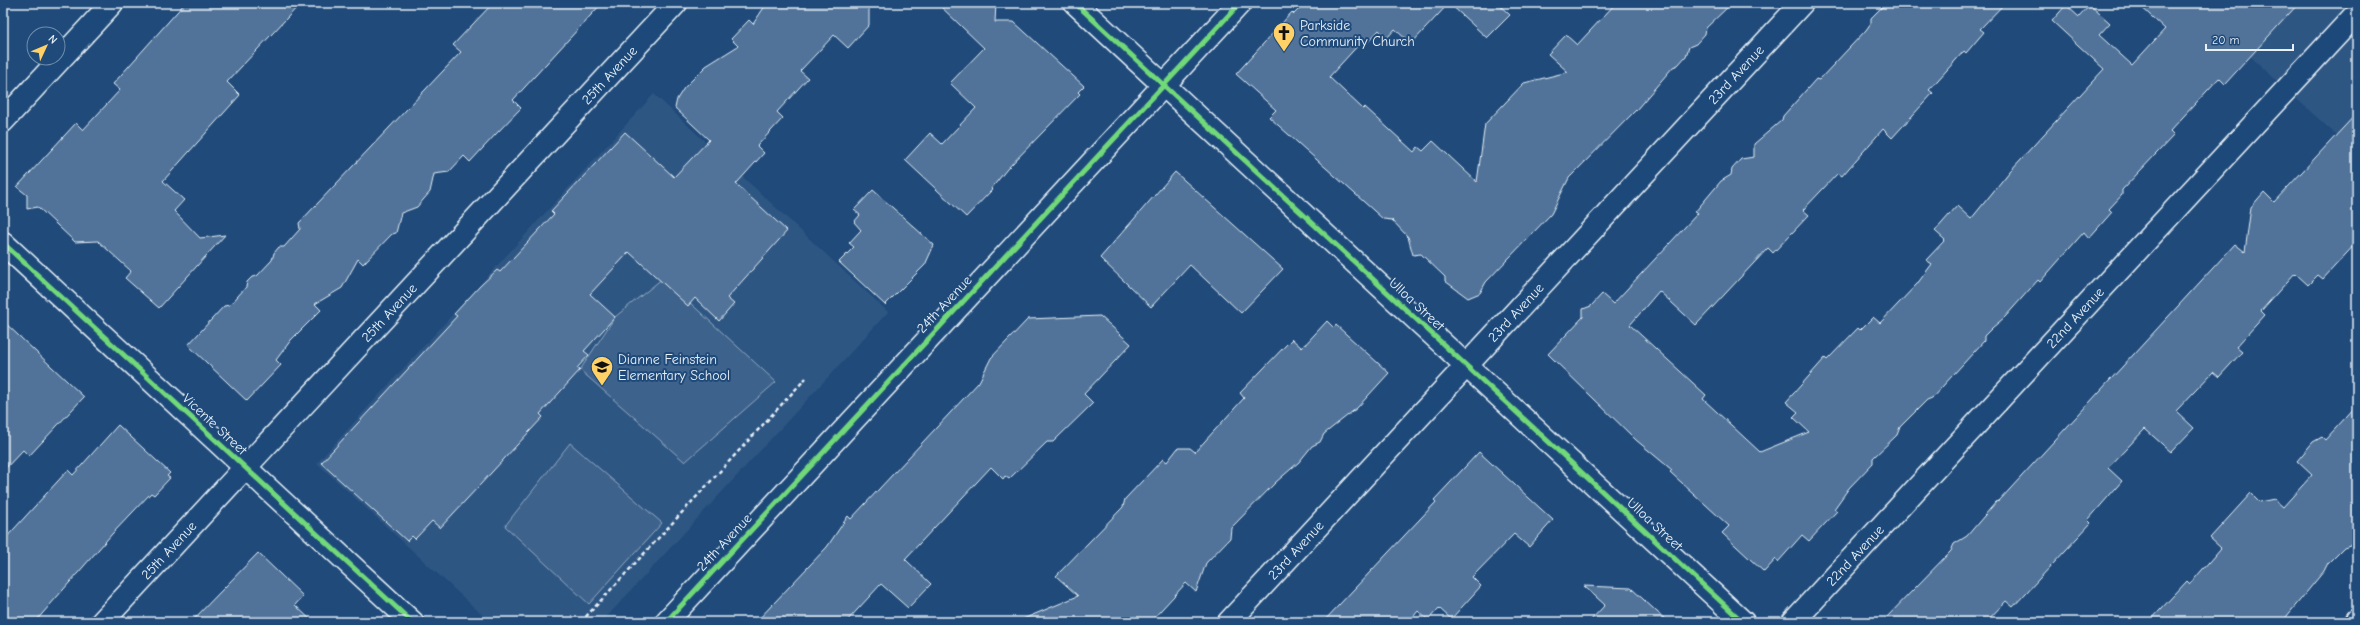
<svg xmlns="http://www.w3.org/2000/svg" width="2360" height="625" viewBox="0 0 2360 625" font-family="'Comic Neue',sans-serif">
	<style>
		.built { fill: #2e5683 }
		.green { fill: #3c628c; stroke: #92aac2 }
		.building { fill: #517399; stroke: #e8f1f8 }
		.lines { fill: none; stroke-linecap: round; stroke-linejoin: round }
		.street-casing { stroke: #e8f1f8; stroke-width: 25 }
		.secondary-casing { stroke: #e8f1f8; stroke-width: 25 }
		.path { stroke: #e8f1f8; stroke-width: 2.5; stroke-dasharray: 4 3; stroke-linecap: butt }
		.street { stroke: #1f4a7a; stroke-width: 22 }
		.secondary { stroke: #1f4a7a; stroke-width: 22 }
		.cycleway-casing { stroke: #1f4a7a; stroke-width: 8 }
		.cycleway { stroke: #71d979; stroke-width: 5 }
		.labels { text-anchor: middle; stroke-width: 4; stroke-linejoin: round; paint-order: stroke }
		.poi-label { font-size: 14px; fill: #e8f1f8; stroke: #1f4a7a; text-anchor: start }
		.street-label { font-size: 14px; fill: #e8f1f8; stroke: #1f4a7a }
	</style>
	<rect width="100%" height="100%" fill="#1f4a7a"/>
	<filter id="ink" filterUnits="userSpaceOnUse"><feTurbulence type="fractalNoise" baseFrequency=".025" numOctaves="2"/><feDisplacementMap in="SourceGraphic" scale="8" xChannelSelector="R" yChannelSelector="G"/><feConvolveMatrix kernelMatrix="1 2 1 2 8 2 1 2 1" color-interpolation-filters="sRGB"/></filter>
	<g filter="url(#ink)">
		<g class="built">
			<path d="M2192,3H2357V154Z"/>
			<path d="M654,94L888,312L602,622H490L317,463Z"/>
		</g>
		<g class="green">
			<path d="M663,278L776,382L685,462L580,370L615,317Z"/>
			<path d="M570,443L662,523L589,604L505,526Z"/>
		</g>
		<g class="building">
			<path d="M185,3H301L227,82L240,95L163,181L184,200L174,211L200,238L225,235L159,308L125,278L131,271L98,241L75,242L38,207L27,209V195L17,187L76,123L83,130L120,90L113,84Z"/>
			<path d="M493,3H602L513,100L521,108L496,134L470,162L464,156L449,172L434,174L430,192L417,207L401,213L396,233L392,234L363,264L358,259L342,288L315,304L321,310L291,340L276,360L281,365L247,401L188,345L224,306L230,305L246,287L247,282L252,277L257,276L272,260L274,253L279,247H284L300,229L299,223L461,52L453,45Z"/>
			<path d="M767,3H869V25L848,48L834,35L800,71L808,78L777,112L783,118L757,146L764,153L736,184L787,231L727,298L734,304L719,321L695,298L688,306L629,252L590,294L615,317L584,351L589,355L577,368L580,370L540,414L543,417L440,528L432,521L415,539L412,536L407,541L321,463L457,316L454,314L480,286L497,270L500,272L554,214L551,211L625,132L674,177L709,140L675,108L677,99L684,88L706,66L738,46L731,39L749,20L753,24Z"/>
			<path d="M937,3H996L995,22H1014L1084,86L1078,92L1080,94L1007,169L991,189L992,190L966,217L905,160L930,133L942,144L976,108L950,83L984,48Z"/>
			<path d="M1305,3H1497L1510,15L1487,38L1449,3L1411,44L1395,29L1387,38L1379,30L1367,43L1363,40L1329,77L1363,109L1365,107L1414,152L1418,147L1423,151L1433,141L1477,182L1485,124L1524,83L1568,72L1548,54L1566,35L1577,45L1616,3H1732L1706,28L1705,34L1696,44L1689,47L1686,56L1678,65L1673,67L1637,109L1569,178L1551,214L1486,282L1480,293L1468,298L1445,281V277L1421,254L1413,255L1408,237L1392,220L1383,219L1269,117L1276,110L1236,74L1292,12L1294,14Z"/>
			<path d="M1892,3H2005L1980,29L1984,32L1966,53L1964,51L1929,90L1933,93L1892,138L1883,129L1842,176L1838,173L1803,210L1809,215L1773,253L1768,248L1696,325L1659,291L1630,325L1706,395L1703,399L1760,452L1809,432L1793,417L1798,412L1786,402L1825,358L1827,360L1858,328L1860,330L1873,317L1880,323L1917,284L1932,264L1926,260L1945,240L1935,231L1957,206L1971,219L2010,171L2104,69L2052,21L2066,5L2079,17L2090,5L2110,23L2099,35L2132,65L2165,29L2137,3H2299L2225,84L2219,78L2170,131L2174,135L2122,190V195L2109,209L2112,212L2089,238L2084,232L2040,282L2038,280L2005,317L1992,328L1984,336V341L1932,398L1927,400L1900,427L1897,435L1873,458V463L1849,488L1834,509L1837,511L1809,541L1802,535L1778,562L1776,559L1764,572L1722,533L1729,526L1670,472L1672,470L1636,440L1548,354L1583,317V309L1591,306L1602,294L1613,304L1698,213L1695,212L1721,181L1731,175L1732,169L1741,159L1754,157V144L1782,120L1783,116L1816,79L1819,80L1866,30L1871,23V18L1882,7H1888Z"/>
			<path d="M2357,113V242L2323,279L2318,275L2308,285L2295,273L2261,311L2265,315L2236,347L2242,352L2219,377L2213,372L2176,411L2194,428L2171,452L2145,429L2108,468L2122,481L2088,520L2091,523L2013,607L2006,601L1986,622H1882L1951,551L1954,544L1967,536L1996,502L1999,501L2235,244L2245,252L2251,207L2264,192L2274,202Z"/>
			<path d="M1175,172L1283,269L1241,313L1190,265L1151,307L1100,258Z"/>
			<path d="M873,190L934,245L925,265L885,305L839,262L854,247L849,243L861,230L854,222L860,215L854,210Z"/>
			<path d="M1100,316L1131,344L1084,394L1093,403L1053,442H1047L1009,479L1005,476L1003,479L991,467L905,559L931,584L908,608L881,584L846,622H756L827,547L848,516L851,519L979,382L991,358L1028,319Z"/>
			<path d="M3,321L84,397L29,456L23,450L3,471Z"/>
			<path d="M1327,321L1334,328L1336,325L1389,373L1357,408L1324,434L1320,442L1312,446L1299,462L1276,482L1231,528L1230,538L1206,563L1196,592L1186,583L1150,622H1016L1078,596L1056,576L1123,507L1125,499L1163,459L1167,462L1178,448H1190L1195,452L1244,398L1240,393L1287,344L1292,339L1302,348Z"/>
			<path d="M2357,405V533L2350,545L2344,547L2328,563L2324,571L2282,622H2149L2187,581L2190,584L2221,548L2210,538L2251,493L2260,502L2274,499L2283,507L2312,475L2297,461L2313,442L2322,437L2325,440Z"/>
			<path d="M118,425L170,473L167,476L170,478L154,495L151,493L112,534L35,622H3V541L68,470L73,475Z"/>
			<path d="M1479,452L1553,520L1529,547L1514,534L1472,577L1481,586L1451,619L1439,608L1428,620L1418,611L1409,622H1323L1436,502L1434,500Z"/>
			<path d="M258,553L303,596L295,605L313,622H191Z"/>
			<path d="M1584,586L1631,588L1668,622H1589L1605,605Z"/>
		</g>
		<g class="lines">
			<g class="street-casing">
				<g id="street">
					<path d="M1075,3L1743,622"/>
					<path d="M3,121L112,3"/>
					<path id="s1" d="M102,622L676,3"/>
					<path d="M666,622L1240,3"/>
					<path id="s2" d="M1229,622L1802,3"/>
					<path id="s3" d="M1793,622L2357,13"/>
					<path d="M2356,622L2357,620"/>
				</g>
			</g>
			<g class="secondary-casing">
				<path id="secondary" d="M3,243L412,622"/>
			</g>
			<path class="path" d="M581,622L806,378"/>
			<use href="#street" class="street"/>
			<use href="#secondary" class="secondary"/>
			<g class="cycleway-casing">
				<g id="cycleway">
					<path d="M1075,3L1743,622"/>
					<path d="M3,243L412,622"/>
					<path d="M666,622L1240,3"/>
				</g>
			</g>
			<use href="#cycleway" class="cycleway"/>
		</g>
	</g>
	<defs>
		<g id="church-pin" transform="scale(1.15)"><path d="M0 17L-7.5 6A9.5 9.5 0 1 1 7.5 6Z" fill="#ffd166" stroke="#1f4a7a"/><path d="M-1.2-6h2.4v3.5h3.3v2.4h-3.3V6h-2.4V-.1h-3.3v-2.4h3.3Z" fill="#111"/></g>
		<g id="school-pin" transform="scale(1.15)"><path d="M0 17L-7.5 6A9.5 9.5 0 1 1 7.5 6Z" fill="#ffd166" stroke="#1f4a7a"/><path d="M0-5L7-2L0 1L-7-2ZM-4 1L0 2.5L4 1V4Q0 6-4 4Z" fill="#111"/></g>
	</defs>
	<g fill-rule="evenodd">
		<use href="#church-pin" x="1284" y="33"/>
		<use href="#school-pin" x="602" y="367"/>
	</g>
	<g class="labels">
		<g class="poi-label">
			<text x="1300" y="30">Parkside<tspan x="1300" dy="16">Community Church</tspan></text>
			<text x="618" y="364">Dianne Feinstein<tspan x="618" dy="16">Elementary School</tspan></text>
		</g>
		<g class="street-label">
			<text dy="5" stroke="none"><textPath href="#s1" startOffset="746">25th Avenue</textPath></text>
			<text dy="5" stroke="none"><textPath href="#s2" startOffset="746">23rd Avenue</textPath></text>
			<text transform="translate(944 304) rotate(-47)" y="5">24th Avenue</text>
			<text transform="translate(1417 304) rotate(43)" y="5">Ulloa Street</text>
			<text dy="5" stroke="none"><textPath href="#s1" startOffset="422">25th Avenue</textPath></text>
			<text dy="5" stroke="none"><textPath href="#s2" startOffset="422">23rd Avenue</textPath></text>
			<text dy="5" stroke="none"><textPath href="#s3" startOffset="415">22nd Avenue</textPath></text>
			<text transform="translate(215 424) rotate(43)" y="5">Vicente Street</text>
			<text transform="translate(1655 524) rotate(43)" y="5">Ulloa Street</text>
			<text transform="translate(724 542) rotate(-47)" y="5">24th Avenue</text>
			<text dy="5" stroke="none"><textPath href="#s1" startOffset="98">25th Avenue</textPath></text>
			<text dy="5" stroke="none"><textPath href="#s2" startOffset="98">23rd Avenue</textPath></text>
			<text dy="5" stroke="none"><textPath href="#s3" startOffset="91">22nd Avenue</textPath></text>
		</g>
	</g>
	<rect width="2360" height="625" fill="none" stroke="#1f4a7a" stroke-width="16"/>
	<rect x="8" y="8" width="2344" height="609" fill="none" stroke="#e8f1f8" stroke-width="1.5" filter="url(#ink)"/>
	<g transform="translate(46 46) rotate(46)"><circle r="19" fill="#1f4a7a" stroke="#6f8dac"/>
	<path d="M0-3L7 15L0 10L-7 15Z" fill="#ffd166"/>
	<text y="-6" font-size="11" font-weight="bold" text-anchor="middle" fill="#e8f1f8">N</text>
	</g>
	<path d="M2206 44v6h87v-6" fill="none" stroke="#e8f1f8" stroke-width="2"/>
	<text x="2212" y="44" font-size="12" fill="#e8f1f8" stroke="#1f4a7a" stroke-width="3" paint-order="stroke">20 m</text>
</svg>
